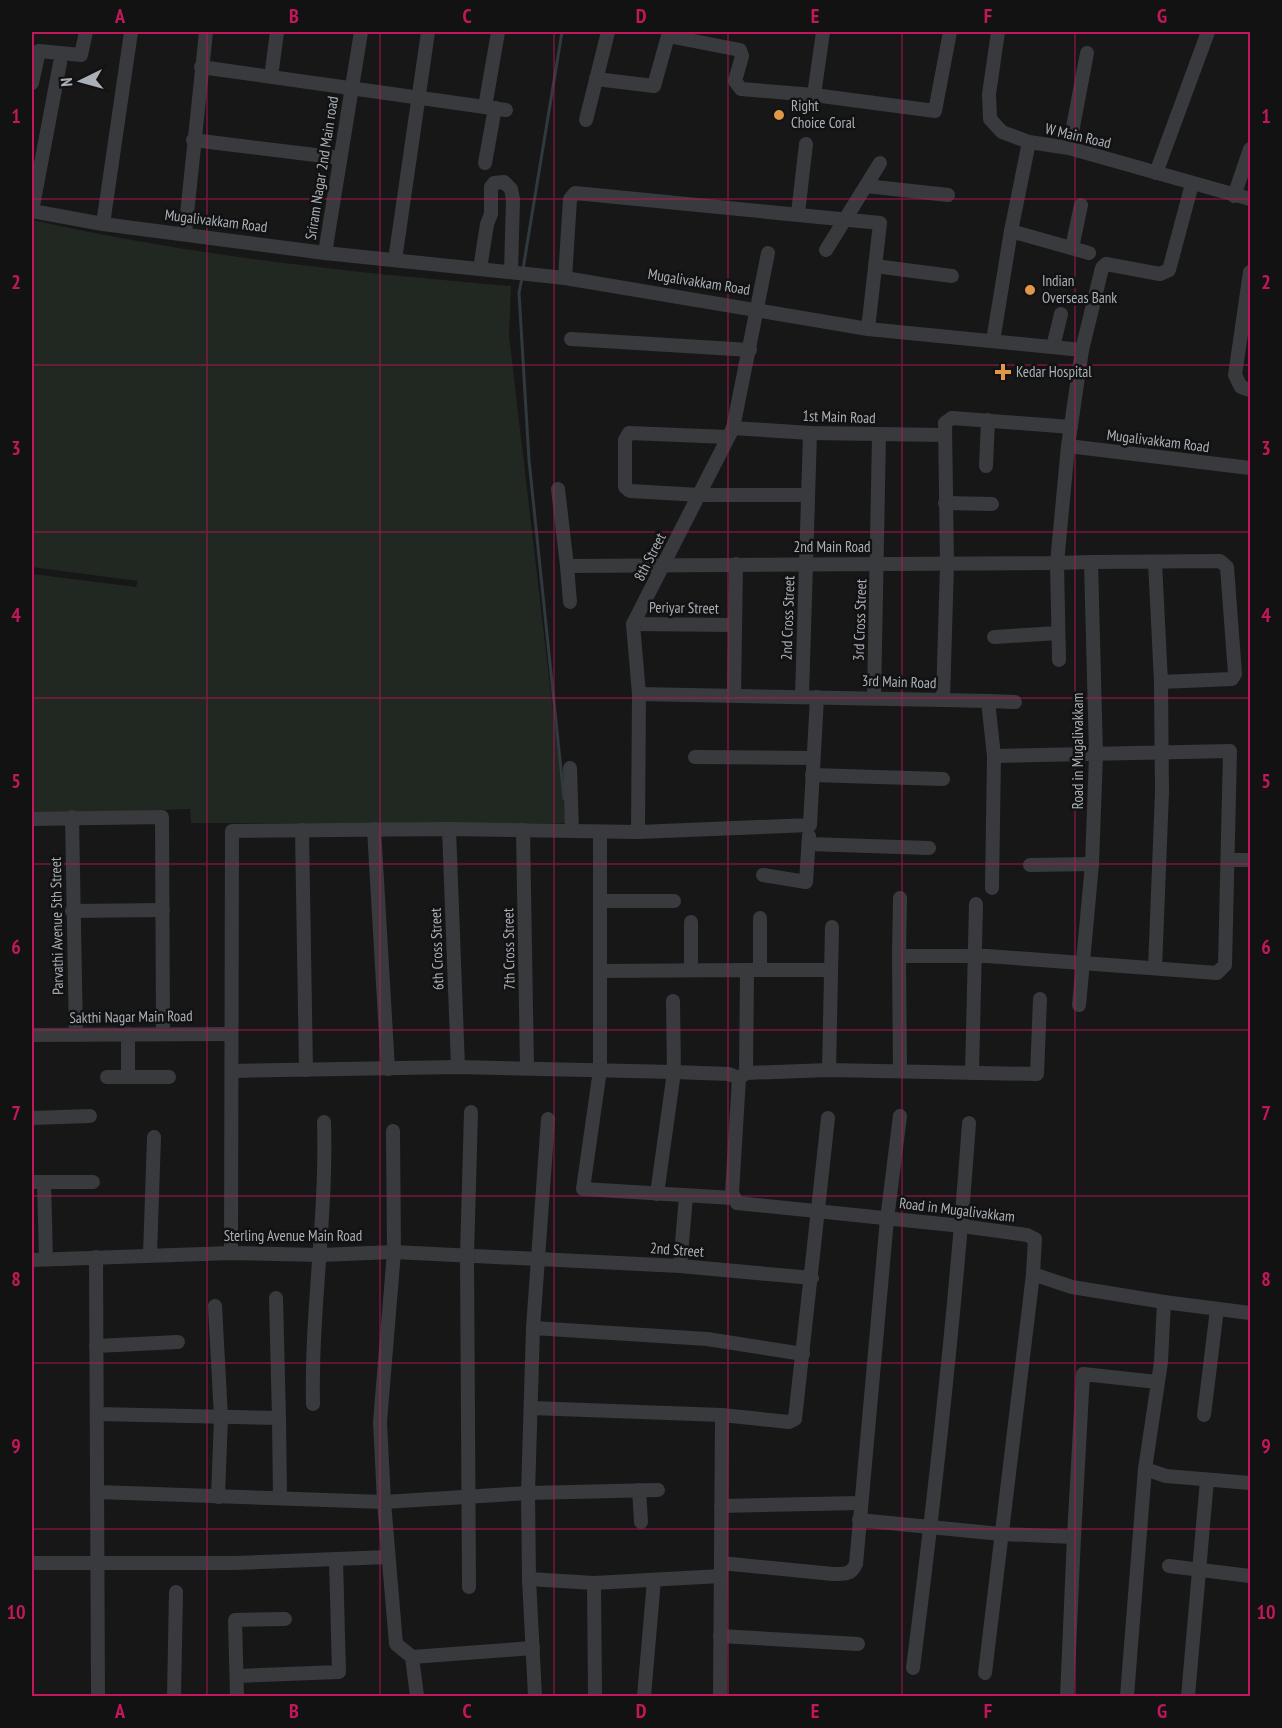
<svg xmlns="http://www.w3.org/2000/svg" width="1282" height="1728" viewBox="0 0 1282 1728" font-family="'PT Sans Narrow',sans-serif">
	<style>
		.green { fill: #212821 }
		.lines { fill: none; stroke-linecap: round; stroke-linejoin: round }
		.stream { stroke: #30393d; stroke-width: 3 }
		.minor { stroke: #383a3d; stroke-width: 14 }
		.grid { fill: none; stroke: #c2185b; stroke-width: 1.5; stroke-opacity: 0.55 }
		.poi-dot { fill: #e09747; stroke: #121213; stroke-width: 2 }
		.labels { text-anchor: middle; stroke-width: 5; stroke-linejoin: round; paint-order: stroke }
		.poi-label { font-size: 15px; fill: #aab0b7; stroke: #121213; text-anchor: start }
		.street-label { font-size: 15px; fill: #aab0b7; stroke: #121213 }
		.neatline { fill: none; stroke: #c2185b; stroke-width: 2 }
		.grid-label { font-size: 20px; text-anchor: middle; font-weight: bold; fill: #c2185b }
	</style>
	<rect width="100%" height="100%" fill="#171718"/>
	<path class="green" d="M32,220C189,255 350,273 511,286L509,335L566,823H191L190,809L32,814V574L136,587L138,581L32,567Z"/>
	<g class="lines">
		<g class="stream">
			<path d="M523,269L562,32"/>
			<path d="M522,278L519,293L529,460L564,799"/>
		</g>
		<g class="minor">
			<path d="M669,32L668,36L740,50L742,56L735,81L741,89L814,95L823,32"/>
			<path d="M998,32L989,94L990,119L1002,132L1029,142L1069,148L1250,199"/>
			<path d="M60,63L32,211L103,224L325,253L565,278L868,329L1082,350L1068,446L1250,468"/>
			<path d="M201,67L506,110"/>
			<path d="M271,77L277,32"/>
			<path d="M596,79L654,86L668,36"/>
			<path d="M32,83L39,51L81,55L86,32"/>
			<path d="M814,95L935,111L950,32"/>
			<path d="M485,107L498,32"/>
			<path d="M586,120L608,32"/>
			<path d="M193,140L340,158"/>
			<path d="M1069,148L1087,53"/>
			<path d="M485,163L495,108"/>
			<path d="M1156,173L1208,32"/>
			<path d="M866,186L948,195"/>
			<path d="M1234,196L1250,149"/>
			<path d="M798,213L806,144"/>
			<path d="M103,224L131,32"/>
			<path d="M1011,231L1089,253"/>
			<path d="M185,233L206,32"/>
			<path d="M1072,248L1081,205"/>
			<path d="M826,250L880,163"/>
			<path d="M325,253L361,32"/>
			<path d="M395,260L428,32"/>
			<path d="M875,266L952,276"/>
			<path d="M480,269L487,224L491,214V187L494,183L504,182L511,189L513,199L511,272"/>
			<path d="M1250,272L1235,375L1241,387L1250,390"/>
			<path d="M565,278L570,199L575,193L880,223L868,329"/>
			<path d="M571,339L750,350"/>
			<path d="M993,341L1011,231L1029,142"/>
			<path d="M1053,347L1061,314"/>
			<path d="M1082,350L1102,268L1106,264L1160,274L1169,270L1192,184"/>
			<path d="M733,428L810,433L944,435"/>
			<path d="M728,437L629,433L625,440V487L630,491L700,495H808"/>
			<path d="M986,466L988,420"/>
			<path d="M558,489L567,566L1057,563L1068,446"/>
			<path d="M945,503L992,504"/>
			<path d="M1091,562L1220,561L1227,567L1235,674L1232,679L1161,682L1155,562"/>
			<path d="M567,566L570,602"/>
			<path d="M633,624L735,625"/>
			<path d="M994,637L1058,633"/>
			<path d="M1059,660L1057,563L1091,562L1096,755L1092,864L1079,1005"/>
			<path d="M639,694L943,700L947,564L945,423L952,418L1071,427"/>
			<path d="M734,695L736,564"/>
			<path d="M802,696L810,433"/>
			<path d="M874,698L879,435"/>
			<path d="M988,701L1015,702"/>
			<path d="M695,757L812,758"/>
			<path d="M570,768L572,831"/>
			<path d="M812,775L943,779"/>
			<path d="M72,817L76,1035"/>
			<path d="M32,819L162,817L163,1033"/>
			<path d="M374,829L388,1069"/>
			<path d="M449,829L458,1067"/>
			<path d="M302,830L306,1070"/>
			<path d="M523,830L527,1068"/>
			<path d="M600,832V1070L583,1189L733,1198"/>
			<path d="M638,832L639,694L633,624L733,428L768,253"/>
			<path d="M809,844L929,848"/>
			<path d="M1228,860H1250"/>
			<path d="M1030,865L1092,864"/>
			<path d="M763,875L806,882L809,836"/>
			<path d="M992,888L994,756"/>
			<path d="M600,901H674"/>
			<path d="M72,911L163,910"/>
			<path d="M899,956L900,898"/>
			<path d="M1155,968L1162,792L1161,682"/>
			<path d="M760,969V918"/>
			<path d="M691,970V922"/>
			<path d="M747,970H830"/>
			<path d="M600,971L747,970L746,1073L739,1078"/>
			<path d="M32,1035L230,1034"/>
			<path d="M829,1070L832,927"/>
			<path d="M232,1071L458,1067L674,1072L729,1074L739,1078"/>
			<path d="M900,1071L899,956H987L1217,973L1225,965L1230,751L994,756L988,701L943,700"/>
			<path d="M746,1073L829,1070L1037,1074L1040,999"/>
			<path d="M972,1073L976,904"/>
			<path d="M107,1077H169"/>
			<path d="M128,1077V1034"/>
			<path d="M739,1078L732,1193L737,1203L962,1226L1027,1235L1035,1239L1033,1274L1072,1287L1164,1302L1161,1362L1145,1469L1166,1476L1250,1483"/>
			<path d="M32,1118L90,1116"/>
			<path d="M393,1131L394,1252L380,1422L384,1502L396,1644L412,1657L417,1696"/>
			<path d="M32,1182H93"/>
			<path d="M44,1182L46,1259"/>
			<path d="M657,1194L674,1072L673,1001"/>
			<path d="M231,1253L232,831L449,829L638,832L810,825L817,697"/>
			<path d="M150,1255L154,1137"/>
			<path d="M96,1257L98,1696"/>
			<path d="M32,1260L231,1253L320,1255L394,1252L680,1266L812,1278"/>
			<path d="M680,1266L686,1196"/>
			<path d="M1164,1302L1250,1313"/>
			<path d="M215,1306L221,1417L218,1497"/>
			<path d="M533,1328L707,1339L803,1354"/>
			<path d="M96,1346L178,1342"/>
			<path d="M313,1404C311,1310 327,1216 324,1122"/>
			<path d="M531,1408L722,1415L789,1422L795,1419L828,1118"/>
			<path d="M97,1414L279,1418L276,1298"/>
			<path d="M1204,1415L1217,1309"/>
			<path d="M279,1418L280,1498"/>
			<path d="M639,1490L641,1522"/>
			<path d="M97,1492L384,1502L528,1493L658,1490"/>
			<path d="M721,1506L861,1503"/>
			<path d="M859,1520L1001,1534L1074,1537L1067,1696"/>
			<path d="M1074,1537L1083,1374L1157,1382"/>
			<path d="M32,1563H235L388,1557"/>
			<path d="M721,1563L833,1574C845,1574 851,1575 856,1564L887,1219L900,1116"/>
			<path d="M1169,1566L1250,1576"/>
			<path d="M529,1579L594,1583L721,1576"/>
			<path d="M594,1583L595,1696"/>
			<path d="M469,1587L467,1255L471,1112"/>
			<path d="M720,1636L858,1644"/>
			<path d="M412,1657L533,1648"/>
			<path d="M913,1668C936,1487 956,1305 969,1123"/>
			<path d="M985,1673L1033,1274"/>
			<path d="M237,1676L339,1672L336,1560"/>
			<path d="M174,1696L176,1592"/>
			<path d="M237,1696L235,1620L285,1619"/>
			<path d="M535,1696L529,1579L528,1493L533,1328L548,1119"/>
			<path d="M644,1696L654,1580"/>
			<path d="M720,1696L722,1415"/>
			<path d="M1127,1696L1145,1469"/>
			<path d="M1188,1696L1207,1480"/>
		</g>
	</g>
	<path class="grid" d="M207,32V1696M380,32V1696M554,32V1696M728,32V1696M902,32V1696M1075,32V1696M32,199H1250M32,365H1250M32,532H1250M32,698H1250M32,864H1250M32,1030H1250M32,1196H1250M32,1363H1250M32,1529H1250"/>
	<g class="poi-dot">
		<circle cx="779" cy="115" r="6"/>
		<circle cx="1030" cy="290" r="6"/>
		<path d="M1000 363h6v6h6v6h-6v6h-6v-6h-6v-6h6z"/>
	</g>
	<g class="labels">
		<g class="poi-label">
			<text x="791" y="111">Right<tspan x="791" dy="17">Choice Coral</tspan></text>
			<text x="1042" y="286">Indian<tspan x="1042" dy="17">Overseas Bank</tspan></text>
			<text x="1016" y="377">Kedar Hospital</text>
		</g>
		<g class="street-label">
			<text transform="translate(1078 136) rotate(13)" y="5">W Main Road</text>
			<text transform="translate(322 168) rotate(-81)" y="5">Sriram Nagar 2nd Main road</text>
			<text transform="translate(216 221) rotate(7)" y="5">Mugalivakkam Road</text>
			<text transform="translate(699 282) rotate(9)" y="5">Mugalivakkam Road</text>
			<text transform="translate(839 417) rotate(2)" y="5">1st Main Road</text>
			<text transform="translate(1158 441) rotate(7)" y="5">Mugalivakkam Road</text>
			<text x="832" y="552">2nd Main Road</text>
			<text transform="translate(650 557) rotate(-63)" y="5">8th Street</text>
			<text transform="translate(684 608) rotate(1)" y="5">Periyar Street</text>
			<text transform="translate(788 618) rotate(-88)" y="5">2nd Cross Street</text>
			<text transform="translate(860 620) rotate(-88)" y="5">3rd Cross Street</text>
			<text transform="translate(899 682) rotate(2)" y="5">3rd Main Road</text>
			<text transform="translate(1078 751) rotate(-90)" y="5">Road in Mugalivakkam</text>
			<text transform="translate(57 926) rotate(-91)" y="5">Parvathi Avenue 5th Street</text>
			<text transform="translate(437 949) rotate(-92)" y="5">6th Cross Street</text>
			<text transform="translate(509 949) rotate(-91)" y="5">7th Cross Street</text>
			<text transform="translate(131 1017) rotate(-1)" y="5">Sakthi Nagar Main Road</text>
			<text transform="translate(957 1210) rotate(7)" y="5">Road in Mugalivakkam</text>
			<text x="293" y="1241">Sterling Avenue Main Road</text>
			<text transform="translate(677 1250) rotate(4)" y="5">2nd Street</text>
		</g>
	</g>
	<rect width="1282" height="1728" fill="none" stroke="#121213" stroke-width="66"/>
	<g transform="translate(81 81) rotate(265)" stroke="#121213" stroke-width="4.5" paint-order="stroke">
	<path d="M0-4.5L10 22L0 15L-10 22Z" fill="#aab0b7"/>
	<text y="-9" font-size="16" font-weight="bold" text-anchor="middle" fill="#aab0b7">N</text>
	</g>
	<rect x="33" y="33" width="1216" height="1662" class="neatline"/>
	<g class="grid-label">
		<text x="120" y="23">A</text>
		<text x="294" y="23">B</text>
		<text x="467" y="23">C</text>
		<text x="641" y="23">D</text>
		<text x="815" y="23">E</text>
		<text x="988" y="23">F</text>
		<text x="1162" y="23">G</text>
		<text x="16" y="123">1</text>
		<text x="1266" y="123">1</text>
		<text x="16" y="289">2</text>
		<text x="1266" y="289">2</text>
		<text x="16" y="455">3</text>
		<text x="1266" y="455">3</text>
		<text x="16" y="622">4</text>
		<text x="1266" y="622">4</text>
		<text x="16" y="788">5</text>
		<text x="1266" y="788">5</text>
		<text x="16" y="954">6</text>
		<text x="1266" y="954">6</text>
		<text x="16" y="1120">7</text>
		<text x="1266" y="1120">7</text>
		<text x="16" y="1286">8</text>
		<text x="1266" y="1286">8</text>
		<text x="16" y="1453">9</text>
		<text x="1266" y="1453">9</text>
		<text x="16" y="1619">10</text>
		<text x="1266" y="1619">10</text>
		<text x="120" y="1718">A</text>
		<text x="294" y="1718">B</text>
		<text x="467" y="1718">C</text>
		<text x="641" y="1718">D</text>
		<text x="815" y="1718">E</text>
		<text x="988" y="1718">F</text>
		<text x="1162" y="1718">G</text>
	</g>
</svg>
